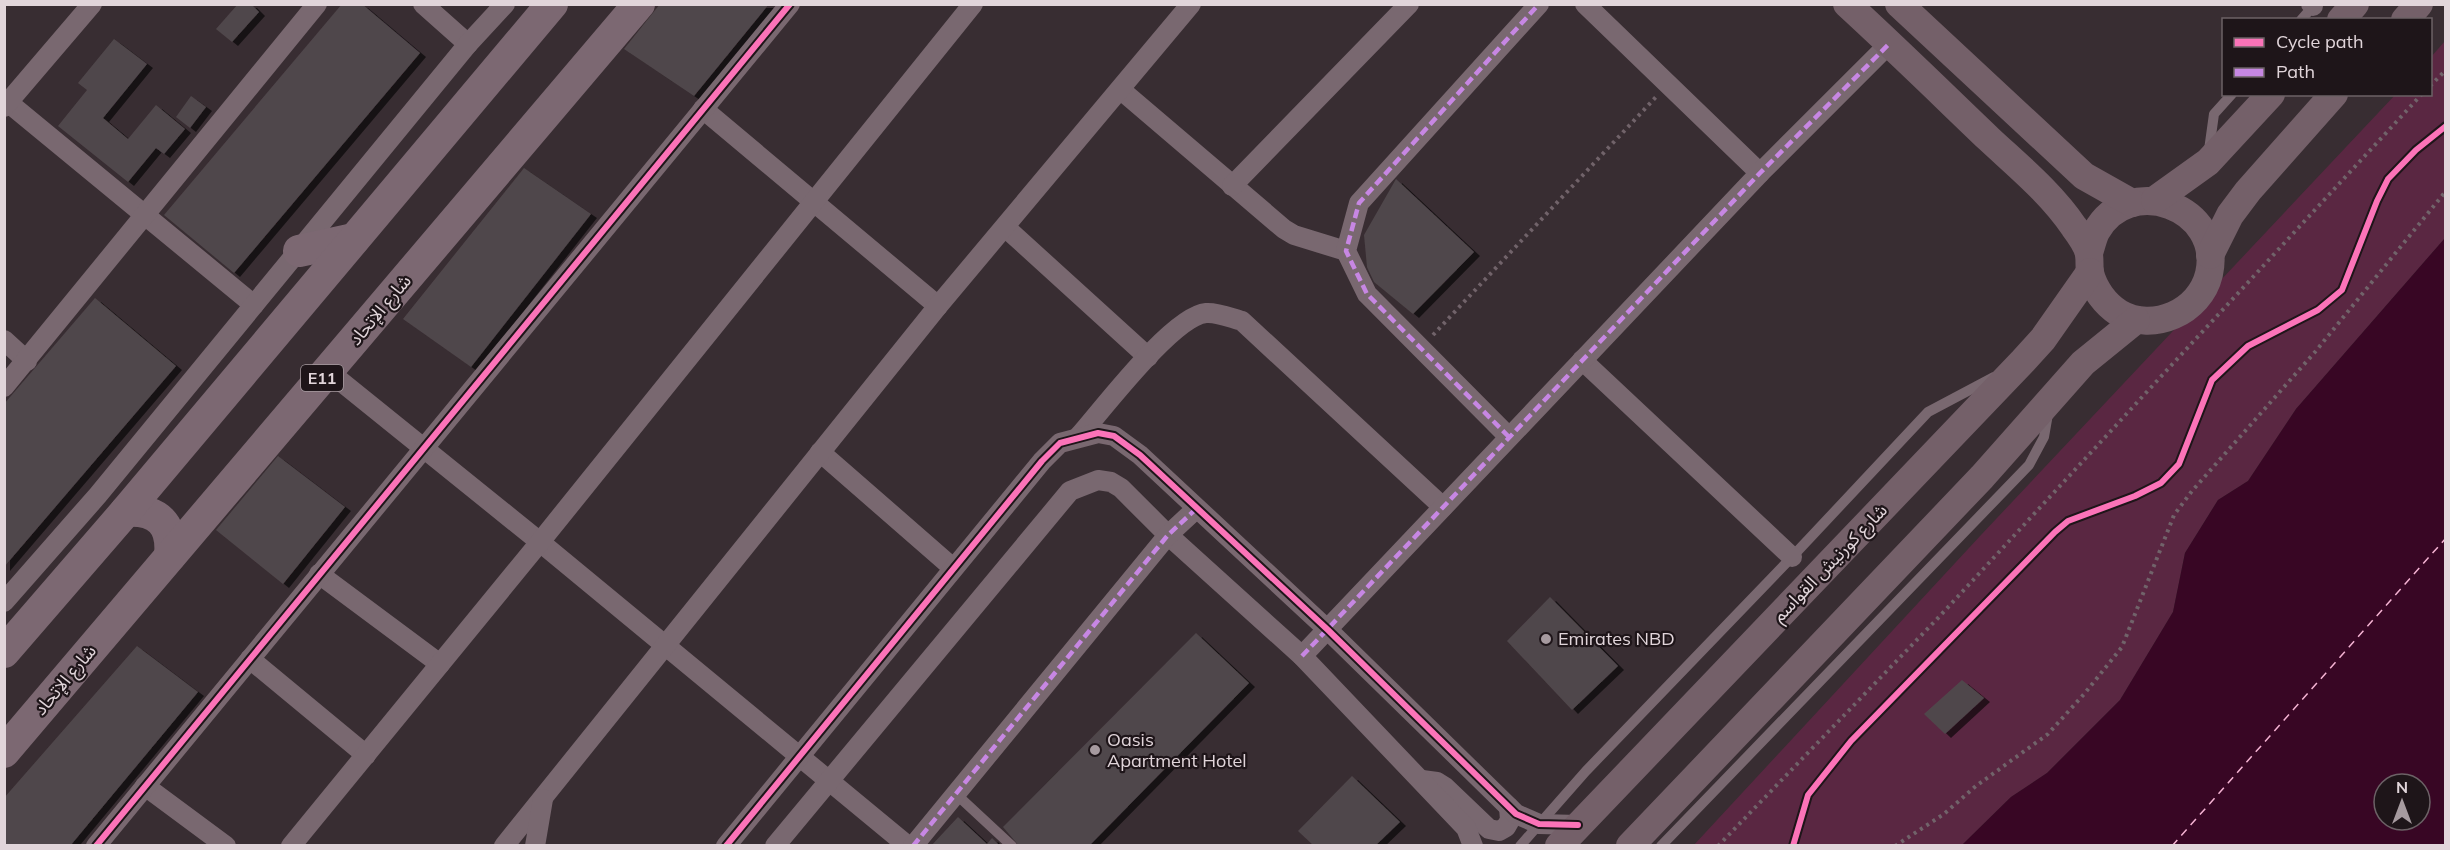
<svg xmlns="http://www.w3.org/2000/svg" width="2450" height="850" viewBox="0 0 2450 850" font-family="Mulish,'Noto Sans Arabic',sans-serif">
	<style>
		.green { fill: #5a2742 }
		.water { fill: #380624; fill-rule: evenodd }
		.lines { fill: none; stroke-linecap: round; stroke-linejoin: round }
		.ferry { stroke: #f5b3d3; stroke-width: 1.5; stroke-dasharray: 8 6; stroke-linecap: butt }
		.building { fill: #50474b; filter: url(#shadow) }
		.path { stroke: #71636a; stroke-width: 4; stroke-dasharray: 3 4.5; stroke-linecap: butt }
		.lane { stroke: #796870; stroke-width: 10 }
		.street { stroke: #796870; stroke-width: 20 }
		.secondary { stroke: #746069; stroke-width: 28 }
		.primary { stroke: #7c6872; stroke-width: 32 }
		.quiet { stroke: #c787e3; stroke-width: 4.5; stroke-dasharray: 9 4.5; stroke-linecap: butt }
		.cycleway-casing { stroke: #1e1519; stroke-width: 10 }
		.cycleway { stroke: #fb73b8; stroke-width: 6 }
		.poi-dot { fill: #a69a9f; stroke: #1e1519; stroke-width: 2 }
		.labels { text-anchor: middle; stroke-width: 4.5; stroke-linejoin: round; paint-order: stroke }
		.shield { fill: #1e1519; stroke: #a69ba0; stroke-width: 1.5 }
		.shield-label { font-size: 16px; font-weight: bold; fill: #e1d5da }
		.street-label { font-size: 18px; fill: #e1d5da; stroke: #1e1519 }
		.poi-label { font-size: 18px; fill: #e1d5da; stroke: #1e1519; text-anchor: start }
	</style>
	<defs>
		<filter id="shadow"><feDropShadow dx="6" dy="4" stdDeviation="0" flood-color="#0009"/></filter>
	</defs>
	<rect width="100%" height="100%" fill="#382d32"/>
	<path class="green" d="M2445,41V238L2296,409L2248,481L2218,500L2185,553L2173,612L2120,700L2047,773L2011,797L1962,845L1693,846L1981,535L2395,95L2430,94L2431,57Z"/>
	<path class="water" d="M2445,238V845H1962L2011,797L2047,773L2120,700L2173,612L2185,553L2218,500L2248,481L2296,409ZM2384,784H2420V820H2384Z"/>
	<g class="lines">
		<path class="ferry" d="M2172,846L2446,538"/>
	</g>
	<g class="building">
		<path d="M238,4H251L259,12L232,42L216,29Z"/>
		<path d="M342,4H362L420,53L234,273L164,215Z"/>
		<path d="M660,4H769L694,96L624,49Z"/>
		<path d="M114,39L147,64L103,118L128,139L156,105L185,129L164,154L156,148L128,182L58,126L87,90L78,83Z"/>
		<path d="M191,96L206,107L190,128L176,117Z"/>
		<path d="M524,168L591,214L471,367L403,319Z"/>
		<path d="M1396,179L1474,252L1413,314L1374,282L1367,267L1364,235Z"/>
		<path d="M95,298L176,366L4,567V404Z"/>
		<path d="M278,456L345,507L283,584L216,530Z"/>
		<path d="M1550,597L1618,666L1572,710L1507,641Z"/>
		<path d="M1196,633L1249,683L1089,846H1019L1003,827Z"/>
		<path d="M137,646L198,692L70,846H4V798Z"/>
		<path d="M1962,680L1984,698L1945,734L1924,714Z"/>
		<path d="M1352,776L1400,822L1375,846H1314L1298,831Z"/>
		<path d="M958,817L987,844L992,838L1000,846H931Z"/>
	</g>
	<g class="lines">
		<g class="path">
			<path d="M2430,86L2446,70"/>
			<path d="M1433,335L1656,97"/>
			<path d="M1718,846L1938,618L2422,94"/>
			<path d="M1895,846L1944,814L1976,786L2048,734L2085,693L2122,647L2174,515L2192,491L2315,352L2446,191"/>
		</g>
		<g class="lane">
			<path d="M2301,20L2315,4"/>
			<path d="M2209,150L2214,114L2232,94"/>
			<path d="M956,794L1012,846"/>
			<path d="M1520,846L1586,771L1792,557L1928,412L1994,377"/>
			<path d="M1661,846L2029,465L2044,437L2048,414"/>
		</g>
		<g class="street">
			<path d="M423,4L468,44"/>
			<path d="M1585,4L1760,173"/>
			<path d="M2311,4L2313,6"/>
			<path d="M1121,90L1284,229L1294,235L1346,251"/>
			<path d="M4,99L254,305"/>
			<path d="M4,107L92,4"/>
			<path d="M703,109L938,306"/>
			<path d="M1232,186L1409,4"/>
			<path d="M1005,227L1148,357"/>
			<path d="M4,340L27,361"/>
			<path d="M1582,360L1792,557"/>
			<path d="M328,371L540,542L908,846"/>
			<path d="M4,387L317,4"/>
			<path d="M1079,436C1103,409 1173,316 1206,313C1217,312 1231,318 1242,321L1443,507"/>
			<path d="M1509,437L1367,294L1346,251L1359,203L1539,4"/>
			<path d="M820,452L953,568"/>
			<path d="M319,574L440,664"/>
			<path d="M4,602L98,495L468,44L505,4"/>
			<path d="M1302,656L1760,173L1890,43"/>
			<path d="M250,659L366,755"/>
			<path d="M1422,780L1437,782L1445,787L1489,829L1499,831L1506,827L1510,820L1509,807"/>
			<path d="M145,786L226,846"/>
			<path d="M96,846L790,4"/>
			<path d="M291,846L540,542L973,4"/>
			<path d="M504,846L938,306L1191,4"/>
			<path d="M535,846L543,799"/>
			<path d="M726,846L1042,461L1060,443L1098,433L1114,436L1140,455L1328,630L1516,814L1539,824L1578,825"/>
			<path d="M775,846L1070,491L1098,480L1111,482L1121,488L1168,535L1302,656L1466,828L1473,846"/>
			<path d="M913,846L1168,535L1196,509"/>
		</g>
		<g class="secondary">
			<path d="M1847,4C1895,48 1942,94 1989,139C2019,167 2051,193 2074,227C2080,235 2088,246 2089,255C2090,261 2089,267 2090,273C2094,289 2105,304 2119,313C2153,333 2200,312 2209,274C2224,207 2128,172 2096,232C2093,238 2091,247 2089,253"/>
			<path d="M1899,4L2084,176L2132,203"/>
			<path d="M2341,20L2355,4"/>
			<path d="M2405,20L2419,4"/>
			<path d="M2155,200L2208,162L2271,94"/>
			<path d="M2210,255L2230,215L2248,191L2334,94"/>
			<path d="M1559,846L2023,361L2043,339L2090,272"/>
			<path d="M1630,846L1982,477L2083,363L2136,320"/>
		</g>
		<g class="primary">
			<path d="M299,251L354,239"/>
			<path d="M126,511C158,509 173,524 170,556"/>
			<path d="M4,652L126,511L552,4"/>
			<path d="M4,752L639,4"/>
		</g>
		<g class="quiet">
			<path d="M1509,437L1367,294L1346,251L1359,203L1539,4"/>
			<path d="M1302,656L1760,173L1890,43"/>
			<path d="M913,846L1168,535L1196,509"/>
		</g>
		<g class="cycleway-casing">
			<g id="cycleway">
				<path d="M96,846L790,4"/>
				<path d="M726,846L1042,461L1060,443L1098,433L1114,436L1140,455L1328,630L1516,814L1539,824L1578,825"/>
				<path d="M1793,846L1808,795L1851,741L2055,532L2068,521L2135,496L2161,483L2179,464L2212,380L2248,346L2318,310L2342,290L2377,201L2388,179L2416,150L2446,126"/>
			</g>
		</g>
		<use href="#cycleway" class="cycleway"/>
	</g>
	<g class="poi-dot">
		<circle cx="1546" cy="639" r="6"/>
		<circle cx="1095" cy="750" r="6"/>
	</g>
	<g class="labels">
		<rect class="shield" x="301" y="365" width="42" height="26" rx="4.5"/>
		<g class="shield-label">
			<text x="322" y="384">E11</text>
		</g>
		<g class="street-label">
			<text transform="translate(380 310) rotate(-50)" y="6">شارع الإتحاد</text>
			<text transform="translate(1830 563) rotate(-46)" y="6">شارع كورنيش القواسم</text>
			<text transform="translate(65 680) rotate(-50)" y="6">شارع الإتحاد</text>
		</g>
		<g class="poi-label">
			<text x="1558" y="645">Emirates NBD</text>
			<text x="1107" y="746">Oasis<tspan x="1107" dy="21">Apartment Hotel</tspan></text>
		</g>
	</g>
	<rect width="2450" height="850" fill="none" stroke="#e1d5da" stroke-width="12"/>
	<rect x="2222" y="18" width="210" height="78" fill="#1e1519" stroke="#6c6266" stroke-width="1.5"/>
	<rect x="2234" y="38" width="30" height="9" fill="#fb73b8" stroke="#6c6266" stroke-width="1.5"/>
	<text x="2276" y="48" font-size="18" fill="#e1d5da">Cycle path</text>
	<rect x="2234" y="68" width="30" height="9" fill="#c787e3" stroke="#6c6266" stroke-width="1.5"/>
	<text x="2276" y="78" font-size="18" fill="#e1d5da">Path</text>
	<g transform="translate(2402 802)"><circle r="28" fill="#1e1519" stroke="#6c6266" stroke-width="1.5"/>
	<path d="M0-4.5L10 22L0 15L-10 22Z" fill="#a69a9f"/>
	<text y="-9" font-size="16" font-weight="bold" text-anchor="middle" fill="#e1d5da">N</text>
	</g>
</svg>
